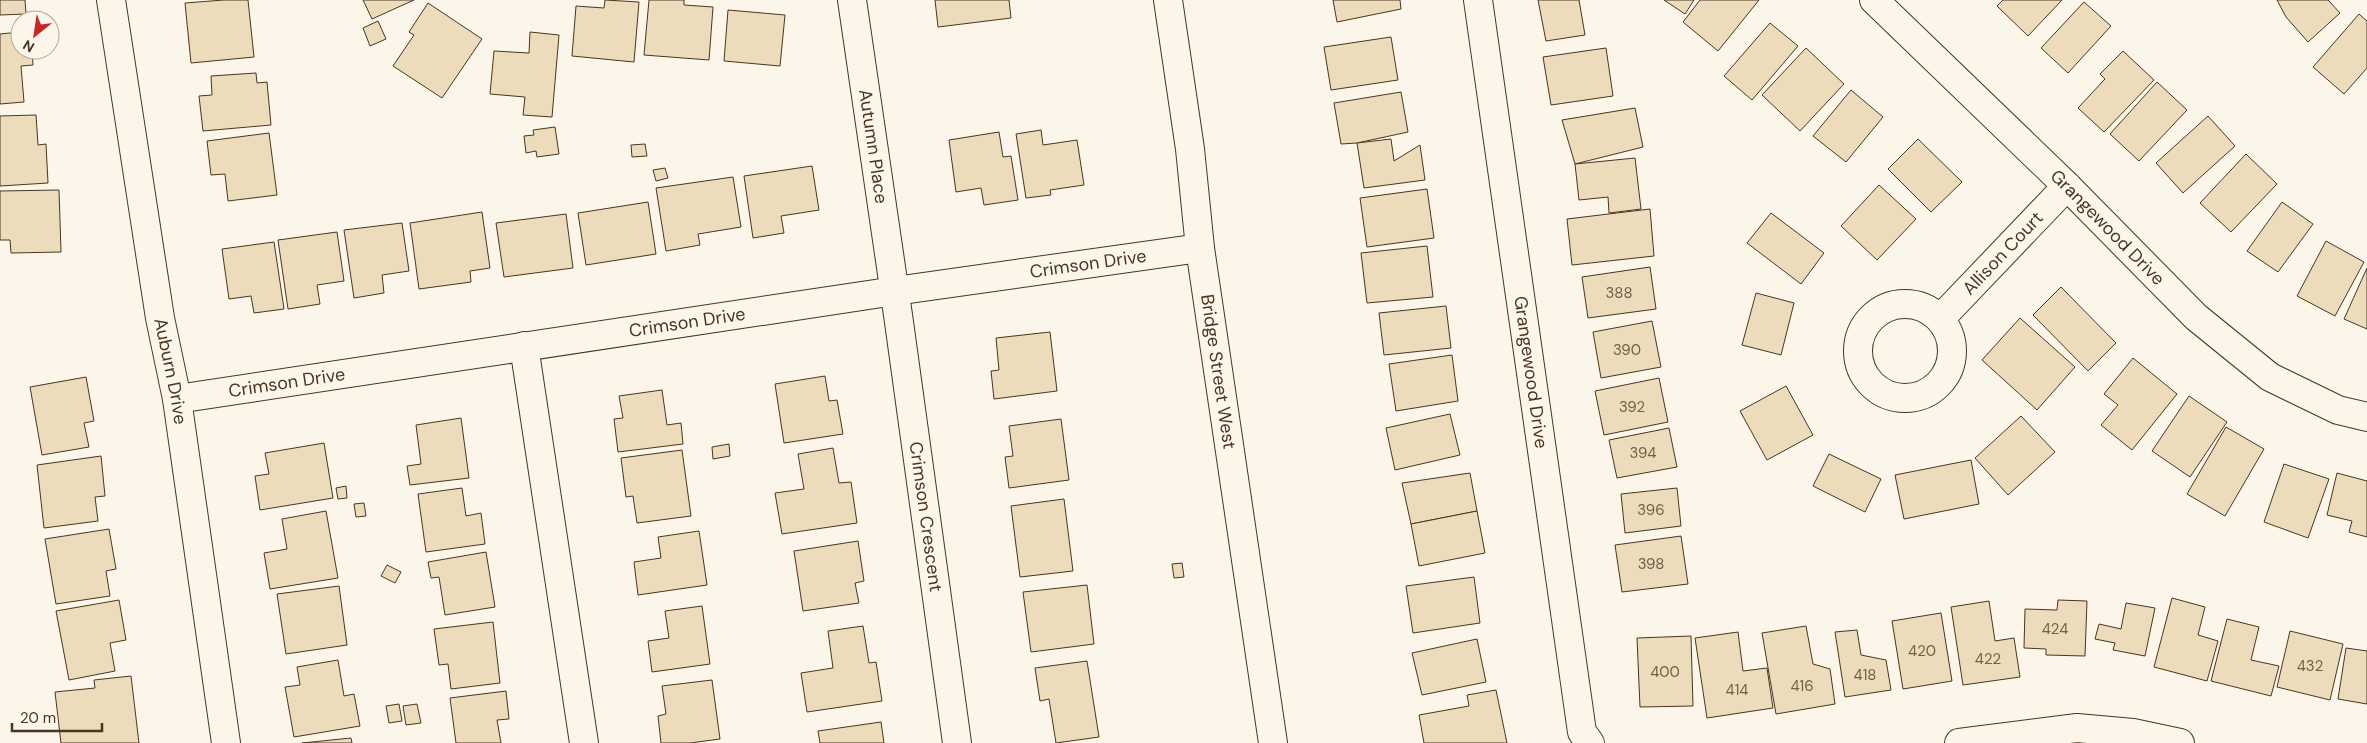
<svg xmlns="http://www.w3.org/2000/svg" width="2367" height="743" viewBox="0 0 2367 743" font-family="'DM Sans',sans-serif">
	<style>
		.building { fill: #ecdcbc; stroke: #4a3520 }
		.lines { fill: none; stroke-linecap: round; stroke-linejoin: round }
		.minor-casing { stroke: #4a3520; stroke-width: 30 }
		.major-casing { stroke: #4a3520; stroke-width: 30 }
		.minor { stroke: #fbf6e9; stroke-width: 28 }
		.major { stroke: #fbf6e9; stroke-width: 28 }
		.labels { text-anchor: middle; stroke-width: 4; stroke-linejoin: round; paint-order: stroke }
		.number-label { font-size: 15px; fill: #725f47 }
		.street-label { font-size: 18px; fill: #4a3520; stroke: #fbf6e9 }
	</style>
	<rect width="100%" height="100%" fill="#fbf6e9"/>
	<g class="building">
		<path d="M0,0H25L26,14L0,15Z"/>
		<path d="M224,0H248L254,57L191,63L185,3Z"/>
		<path d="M363,0H414L372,19Z"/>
		<path d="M605,0L639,2L634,62L572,56L576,6L604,8Z"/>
		<path d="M649,0H684V5L713,7L709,60L644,55Z"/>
		<path d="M935,0H1009L1011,18L938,27Z"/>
		<path d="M1333,0H1400L1401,9L1337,22Z"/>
		<path d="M1538,0H1579L1585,35L1546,41Z"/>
		<path d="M1664,0H1694L1685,14Z"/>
		<path d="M1700,0H1759L1718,51L1683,22Z"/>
		<path d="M2003,0H2062L2028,36L1997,6Z"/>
		<path d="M2277,0H2328L2340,13L2308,42L2286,17Z"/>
		<path d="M2084,2L2111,26L2068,73L2041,48Z"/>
		<path d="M428,3L482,39L442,98L393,66L414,35L409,32Z"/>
		<path d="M728,10L785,15L780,66L724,61Z"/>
		<path d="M2359,14L2367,21V68L2344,94L2313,67Z"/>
		<path d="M378,21L386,39L370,46L363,28Z"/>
		<path d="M1770,23L1798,46L1752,100L1724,76Z"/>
		<path d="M20,32V50H32L33,65L21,66L24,102L0,104V34Z"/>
		<path d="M530,32L559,35L552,117L523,115L525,97L490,94L494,51L529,53Z"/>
		<path d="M1391,37L1398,80L1331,90L1324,47Z"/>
		<path d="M1606,48L1613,96L1551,105L1543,57Z"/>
		<path d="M1806,48L1844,84L1800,131L1762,95Z"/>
		<path d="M2123,51L2154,80L2104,132L2078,108L2105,79L2100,74Z"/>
		<path d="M256,73L257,83L267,82L271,125L203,131L199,96L212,95L211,76Z"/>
		<path d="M2157,82L2187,110L2139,161L2110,134Z"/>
		<path d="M1851,90L1883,117L1846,162L1813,136Z"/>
		<path d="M1401,92L1408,132L1357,143L1341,144L1334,103Z"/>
		<path d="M1635,108L1643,147L1575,164L1562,120Z"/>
		<path d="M36,115L38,145L46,144L48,183L0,186V116Z"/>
		<path d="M2208,116L2235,146L2183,193L2156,163Z"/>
		<path d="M555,127L559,154L537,157L536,151L526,153L524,136L534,135L533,130Z"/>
		<path d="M1041,130L1043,145L1077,140L1084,185L1050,190L1051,195L1026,198L1016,134Z"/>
		<path d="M999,132L1003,157L1011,156L1018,200L984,205L981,188L956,192L949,140Z"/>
		<path d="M269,133L277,195L228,201L225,174L211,175L207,141Z"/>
		<path d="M1391,139L1394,161L1420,145L1425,180L1364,188L1357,143Z"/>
		<path d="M1918,139L1962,182L1931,212L1888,169Z"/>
		<path d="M645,144L647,156L632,157L631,145Z"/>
		<path d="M2246,154L2277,184L2231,232L2200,203Z"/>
		<path d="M1635,158L1641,209L1609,213L1608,197L1579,200L1575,164Z"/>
		<path d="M812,166L819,210L781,216L784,233L753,238L744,176Z"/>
		<path d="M665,168L668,178L656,181L653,170Z"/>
		<path d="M733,177L741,227L698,234L700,245L666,251L656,188Z"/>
		<path d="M1879,185L1916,219L1877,260L1841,226Z"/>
		<path d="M1427,189L1434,238L1367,247L1360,198Z"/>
		<path d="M59,190L61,252L11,253L10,240H0V191Z"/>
		<path d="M648,202L656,254L586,265L578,213Z"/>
		<path d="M2282,202L2313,224L2278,272L2247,251Z"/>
		<path d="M1650,209L1654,256L1572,265L1567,219Z"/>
		<path d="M482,212L490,268L470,271L471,282L419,289L410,223Z"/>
		<path d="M1771,213L1824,253L1801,284L1747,243Z"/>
		<path d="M566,214L573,268L504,277L496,223Z"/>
		<path d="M402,223L409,271L382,275L384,293L354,298L344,230Z"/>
		<path d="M337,232L344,281L317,285L320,304L288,309L278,240Z"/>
		<path d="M2326,241L2364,262L2335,316L2297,296Z"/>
		<path d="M274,242L284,309L254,313L251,296L229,299L222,249Z"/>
		<path d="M1427,246L1433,297L1367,303L1361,253Z"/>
		<path d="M1650,267L1656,309L1588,318L1582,277Z"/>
		<path d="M2367,268V329L2344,319Z"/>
		<path d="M2061,287L2116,343L2088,371L2033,315Z"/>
		<path d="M1756,293L1794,303L1781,355L1742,345Z"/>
		<path d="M1446,306L1451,348L1384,355L1379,313Z"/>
		<path d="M2020,318L2075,367L2037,410L1982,360Z"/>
		<path d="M1652,321L1661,367L1601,378L1593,332Z"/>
		<path d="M1050,332L1057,391L994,399L991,371L999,370L996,338Z"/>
		<path d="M1452,355L1458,401L1396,411L1389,364Z"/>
		<path d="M2133,358L2177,394L2132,450L2101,425L2118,405L2104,394Z"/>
		<path d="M825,376L829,401L837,400L843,434L784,443L775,384Z"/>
		<path d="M86,377L94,421L84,423L89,447L42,455L30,387Z"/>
		<path d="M1659,378L1668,422L1604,435L1595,391Z"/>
		<path d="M1786,386L1813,435L1767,460L1740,411Z"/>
		<path d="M662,390L667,425L681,423L683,444L618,452L614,419L623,418L619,396Z"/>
		<path d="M2189,396L2227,422L2190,477L2152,451Z"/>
		<path d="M1450,414L1460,455L1395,470L1386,428Z"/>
		<path d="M2021,416L2055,452L2008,495L1975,458Z"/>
		<path d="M461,418L469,478L410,485L407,466L421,464L416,425Z"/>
		<path d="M1061,419L1069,480L1009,488L1005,457L1013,456L1009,426Z"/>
		<path d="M2226,427L2264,449L2225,516L2187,494Z"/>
		<path d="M1669,428L1677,467L1617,478L1609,440Z"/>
		<path d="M324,443L333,498L260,510L255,476L269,474L265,453Z"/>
		<path d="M729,444L730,456L713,459L712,447Z"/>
		<path d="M833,448L839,483L851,482L857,523L782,534L775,493L804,489L798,454Z"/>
		<path d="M682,450L691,516L637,523L633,496L626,497L621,458Z"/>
		<path d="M1829,454L1881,479L1865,512L1813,486Z"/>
		<path d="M101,456L105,496L95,497L98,521L44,528L37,465Z"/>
		<path d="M1971,460L1979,504L1904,519L1895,475Z"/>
		<path d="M2284,464L2329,479L2308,538L2264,522Z"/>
		<path d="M1470,473L1477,511L1411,524L1402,483Z"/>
		<path d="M2337,473L2367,481V537L2349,532L2352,521L2327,515Z"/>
		<path d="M346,486L347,498L338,499L336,488Z"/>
		<path d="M462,488L466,516L481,513L485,544L426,552L418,494Z"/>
		<path d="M1677,488L1681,526L1625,533L1621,494Z"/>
		<path d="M1064,499L1073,571L1020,577L1011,506Z"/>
		<path d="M364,503L366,516L356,517L354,504Z"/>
		<path d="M326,511L338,578L270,589L264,553L287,549L282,519Z"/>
		<path d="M1477,511L1485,553L1419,566L1411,524Z"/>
		<path d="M109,529L116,569L106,571L110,596L56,604L45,539Z"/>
		<path d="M699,531L707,585L638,595L634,562L661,558L658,537Z"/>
		<path d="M1681,536L1688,584L1622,592L1615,545Z"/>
		<path d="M858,541L864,581L855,583L859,603L803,611L794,551Z"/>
		<path d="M486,552L495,607L445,615L439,577L431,578L428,562Z"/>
		<path d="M1182,563L1184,577L1174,578L1172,564Z"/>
		<path d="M387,565L401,572L395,583L381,576Z"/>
		<path d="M1474,577L1480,623L1413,633L1406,586Z"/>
		<path d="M1087,585L1094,644L1031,652L1023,592Z"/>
		<path d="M339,586L347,645L286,654L277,594Z"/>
		<path d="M2172,598L2205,607L2198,635L2218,641L2207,681L2154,667Z"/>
		<path d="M119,600L126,640L110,643L115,671L69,680L56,611Z"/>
		<path d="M2058,600L2087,601L2085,656L2046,655V649L2024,648L2025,609L2057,610Z"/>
		<path d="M1989,601L1995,641L2014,638L2020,677L1963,685L1951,607Z"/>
		<path d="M2126,603L2155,608L2145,656L2113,650L2115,643L2095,639L2099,624L2121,629Z"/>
		<path d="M702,606L710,664L652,672L648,641L669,638L665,611Z"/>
		<path d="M1941,613L1952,681L1903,689L1892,621Z"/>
		<path d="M2227,619L2259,627L2251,660L2279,666L2271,696L2211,681Z"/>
		<path d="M493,622L500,683L451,689L448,664L439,665L434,629Z"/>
		<path d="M863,626L869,663L876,662L882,701L807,712L801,673L833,668L828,631Z"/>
		<path d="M1806,626L1813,664L1830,669L1835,704L1776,714L1762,633Z"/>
		<path d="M1857,630L1861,655L1886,660L1891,690L1845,697L1835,632Z"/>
		<path d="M2290,631L2343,644L2330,700L2277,687Z"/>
		<path d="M1738,632L1743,671L1767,668L1773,708L1707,718L1695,638Z"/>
		<path d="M1691,636L1693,706L1640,707L1637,638Z"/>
		<path d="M1477,639L1486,682L1422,695L1412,653Z"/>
		<path d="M2346,648L2367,651V704L2338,699Z"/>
		<path d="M338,660L344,696L354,694L360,726L294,737L285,687L300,685L297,667Z"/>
		<path d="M1087,661L1099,737L1056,743L1049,699L1040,701L1035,668Z"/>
		<path d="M131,676L139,743H61L55,692L95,688L94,680Z"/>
		<path d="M712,680L720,739L690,743H661L658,716L666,714L662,686Z"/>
		<path d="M1496,690L1507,743H1424L1419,715L1469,706L1467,695Z"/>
		<path d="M506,691L509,719L497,720L501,743H456L450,698Z"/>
		<path d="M399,704L402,721L389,723L386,706Z"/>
		<path d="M417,704L421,723L406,725L403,706Z"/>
		<path d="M881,722L884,743H820L818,731Z"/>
		<path d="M351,738L352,743H302Z"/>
	</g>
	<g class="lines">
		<g class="minor-casing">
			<g id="minor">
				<path id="s1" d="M111,0L160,318L177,399L226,743"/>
				<path id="s2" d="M852,0L899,322L957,743"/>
				<path id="s3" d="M1478,0L1582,732L1590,743"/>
				<path id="s4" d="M1874,0L2067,186L2196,317L2270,377L2338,410L2367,417"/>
				<circle cx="1905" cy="351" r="47"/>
				<path id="s5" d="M1940,319L2067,186"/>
				<path d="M524,346L584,743"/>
				<path id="s6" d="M177,399L895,291L1200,248"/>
				<path d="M1959,743L2077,728L2133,733L2180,743"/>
			</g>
		</g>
		<g class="major-casing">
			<g id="major">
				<path id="s7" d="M1168,0L1190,149L1200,248L1273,743"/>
			</g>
		</g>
		<use href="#minor" class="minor"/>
		<use href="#major" class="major"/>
	</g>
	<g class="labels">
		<g class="number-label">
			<text x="1619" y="298">388</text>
			<text x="1627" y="355">390</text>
			<text x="1632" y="412">392</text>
			<text x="1643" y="458">394</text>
			<text x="1651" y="515">396</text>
			<text x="1651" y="569">398</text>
			<text x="2055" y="634">424</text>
			<text x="1922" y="656">420</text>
			<text x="1988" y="664">422</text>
			<text x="2310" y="671">432</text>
			<text x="1665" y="677">400</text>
			<text x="1865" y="680">418</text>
			<text x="1802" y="691">416</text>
			<text x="1737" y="695">414</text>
		</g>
		<g class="street-label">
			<text dy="6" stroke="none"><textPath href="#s2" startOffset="148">Autumn Place</textPath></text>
			<text dy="6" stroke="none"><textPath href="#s4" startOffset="326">Grangewood Drive</textPath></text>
			<text dy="6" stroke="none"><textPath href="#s5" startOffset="91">Allison Court</textPath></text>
			<text dy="6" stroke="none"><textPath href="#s6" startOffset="921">Crimson Drive</textPath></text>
			<text dy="6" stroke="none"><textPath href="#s6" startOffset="516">Crimson Drive</textPath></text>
			<text dy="6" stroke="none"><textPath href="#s1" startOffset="376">Auburn Drive</textPath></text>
			<text dy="6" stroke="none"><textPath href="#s7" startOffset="375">Bridge Street West</textPath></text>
			<text dy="6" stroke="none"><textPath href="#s3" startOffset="376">Grangewood Drive</textPath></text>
			<text dy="6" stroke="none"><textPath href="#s6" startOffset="111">Crimson Drive</textPath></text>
			<text dy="6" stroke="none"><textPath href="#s2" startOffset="522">Crimson Crescent</textPath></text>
		</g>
	</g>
	<g transform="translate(35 35) rotate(210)"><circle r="24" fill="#fbf6e9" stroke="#b4a999"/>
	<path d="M0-4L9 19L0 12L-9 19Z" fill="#c62828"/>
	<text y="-8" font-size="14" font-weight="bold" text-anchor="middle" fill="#4a3520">N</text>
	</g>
	<path d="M12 723v8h90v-8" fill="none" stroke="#4a3520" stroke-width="2.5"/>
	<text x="20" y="723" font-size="15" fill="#4a3520" stroke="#fbf6e9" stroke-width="4" paint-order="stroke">20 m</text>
</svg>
